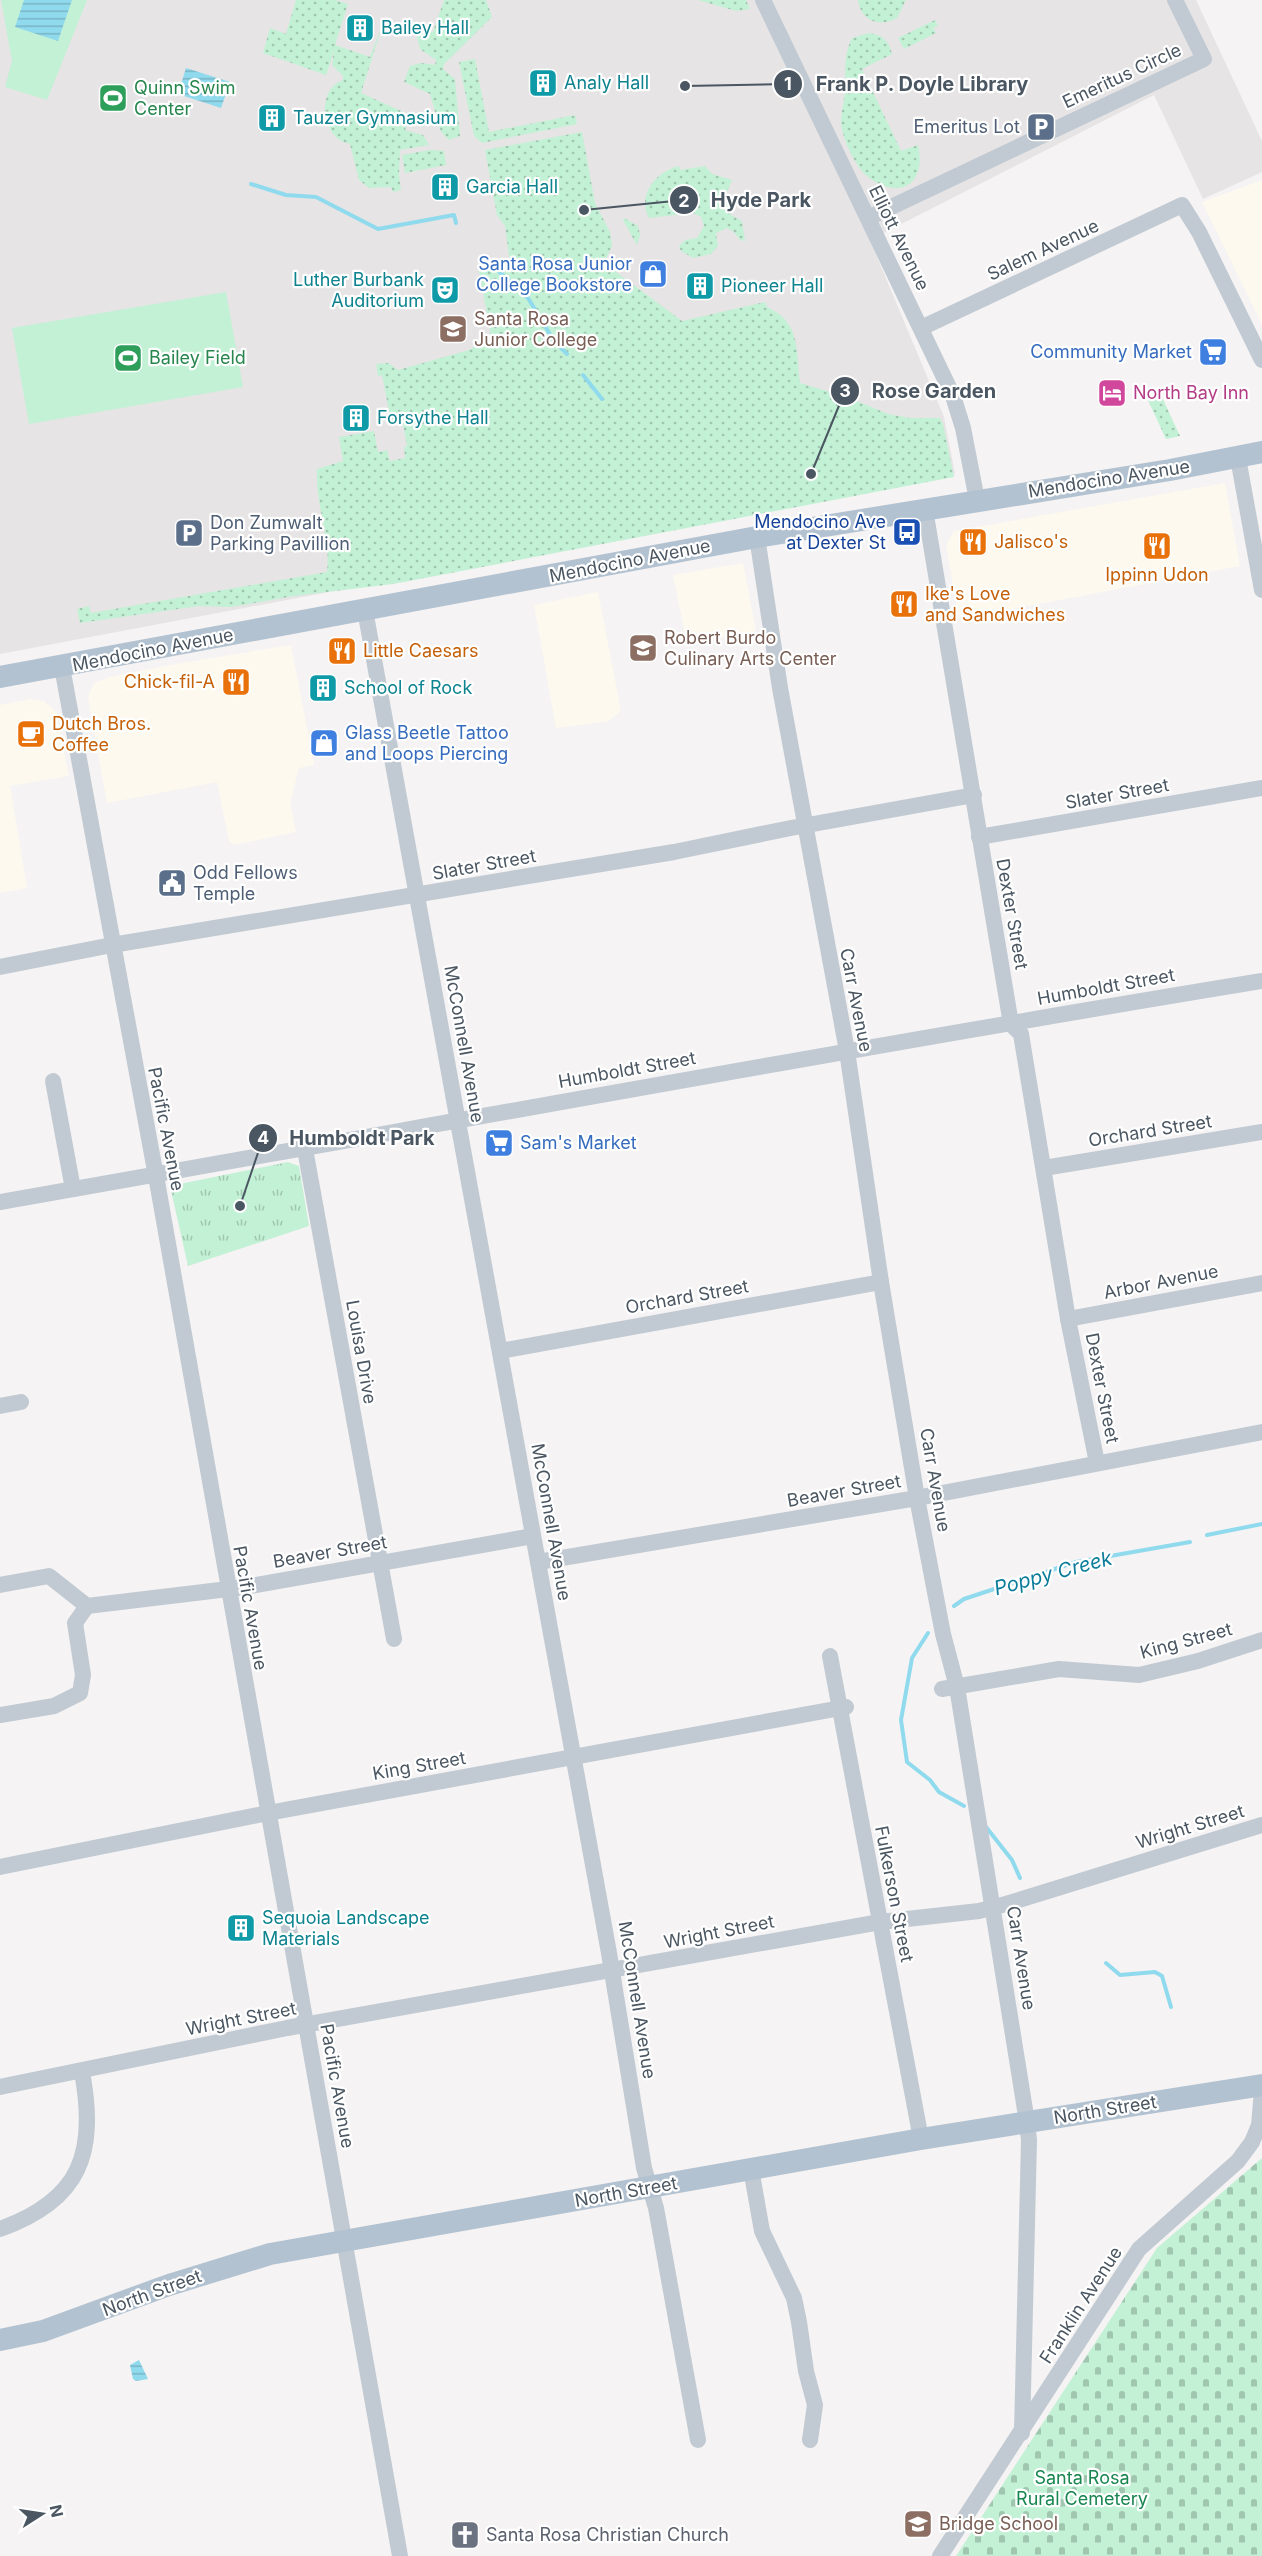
<svg xmlns="http://www.w3.org/2000/svg" width="1262" height="2556" viewBox="0 0 1262 2556" font-family="Inter,sans-serif">
	<style>
		.commercial { fill: #fdf9ef }
		.education { fill: #e6e4e5 }
		.grass { fill: url(#grass-dots) }
		.cemetery { fill: url(#cemetery-stones) }
		.park { fill: url(#park-tufts) }
		.pitch { fill: #c3f1d5 }
		.water { fill: url(#water-rules) }
		.lines { fill: none; stroke-linecap: round; stroke-linejoin: round }
		.stream { stroke: #90daee; stroke-width: 4 }
		.minor { stroke: #c1cad2; stroke-width: 16 }
		.major { stroke: #b3c2d1; stroke-width: 22 }
		.labels { text-anchor: middle; stroke-width: 4.5; stroke-linejoin: round; paint-order: stroke }
		.culture-label { font-size: 18px; fill: #0d838f; stroke: #fff; text-anchor: start }
		.street-label { font-size: 18px; fill: #4a5661; stroke: #fff }
		.leisure-label { font-size: 18px; fill: #27864d; stroke: #fff; text-anchor: start }
		.service-label { font-size: 18px; fill: #4e5e75; stroke: #fff; text-anchor: start }
		.shop-label { font-size: 18px; fill: #366cbe; stroke: #fff; text-anchor: end }
		.education-label { font-size: 18px; fill: #785e54; stroke: #fff; text-anchor: start }
		.hotel-label { font-size: 18px; fill: #b23c85; stroke: #fff; text-anchor: start }
		.transit-label { font-size: 18px; fill: #164399; stroke: #fff; text-anchor: end }
		.food-label { font-size: 18px; fill: #c56008; stroke: #fff; text-anchor: start }
		.park-label { font-size: 18px; fill: #17864f; stroke: #fff }
		.worship-label { font-size: 18px; fill: #5b616d; stroke: #fff; text-anchor: start }
		.water-label { font-size: 20px; font-style: italic; fill: #0c7c9b; stroke: #fff }
		.leader { fill: none; stroke: #4a5661; stroke-width: 2 }
		.callout-dot { fill: #4a5661; stroke: #fff; stroke-width: 2 }
		.mark-label { font-size: 18px; text-anchor: middle; font-weight: bold; fill: #fff }
		.callout-label { font-size: 20px; text-anchor: middle; font-weight: bold; fill: #4a5661; stroke: #fff; stroke-width: 4.5; stroke-linejoin: round; paint-order: stroke }
	</style>
	<defs>
		<pattern id="grass-dots" width="8" height="8" patternUnits="userSpaceOnUse" patternTransform="scale(1.5)"><rect width="8" height="8" fill="#c3f1d5"/><path d="M2 2h.1M6 6h.1" fill="none" stroke="#a0c6b0" stroke-width="1.8" stroke-linecap="round"/></pattern>
		<pattern id="cemetery-stones" width="16" height="16" patternUnits="userSpaceOnUse" patternTransform="scale(1.5)"><rect width="16" height="16" fill="#c3f1d5"/><path d="M2 7V4a2 2 0 0 1 4 0v3zM10 15v-3a2 2 0 0 1 4 0v3z" fill="#a0c6b0"/></pattern>
		<pattern id="park-tufts" width="24" height="20" patternUnits="userSpaceOnUse" patternTransform="scale(1.5)"><rect width="24" height="20" fill="#c3f1d5"/><path d="M3 7l-1-3M5 7V3M7 7l1-3M15 17l-1-3M17 17v-4M19 17l1-3" fill="none" stroke="#a0c6b0"/></pattern>
		<pattern id="water-rules" width="6" height="5" patternUnits="userSpaceOnUse" patternTransform="scale(1.5)"><rect width="6" height="5" fill="#90daee"/><path d="M0 2.5h6" fill="none" stroke="#78b4c4"/></pattern>
	</defs>
	<rect width="100%" height="100%" fill="#f5f3f3"/>
	<g class="commercial">
		<path d="M1262,180V325L1202,202Z"/>
		<path d="M1225,483L1240,566L959,619L946,545L954,531Z"/>
		<path d="M743,563L756,631L687,644L673,575Z"/>
		<path d="M598,592L621,711L609,721L556,728L534,605Z"/>
		<path d="M291,645L314,765L299,768L290,803L296,832L233,845L229,841L217,782L107,803L88,697L94,683L110,677L170,665Z"/>
		<path d="M30,699L44,701L56,712L69,776L10,786L27,888L0,893V705Z"/>
	</g>
	<path class="education" d="M0,0H1196L1262,141V172L1203,199L1154,95L870,240L944,417L955,474L0,654Z"/>
	<g class="grass">
		<path d="M296,0H335L348,4L335,45L370,57L383,23L361,93L410,115L405,130L423,135L429,145L400,150L399,175L401,190L393,192L391,187L369,188L359,180L350,144C346,143 340,141 337,138C320,123 320,88 343,80V76L332,65L334,51L326,75L263,53L270,28L286,34Z"/>
		<path d="M444,0H486L492,17L444,64L443,69L455,79L460,136L449,140L441,132L430,94L404,82L410,66L421,63L435,65L436,60L420,49L416,32H433Z"/>
		<path d="M698,0H746L750,9L736,11Z"/>
		<path d="M858,0H906L897,18C879,28 861,21 858,0Z"/>
		<path d="M935,20L938,26L933,28L936,33L904,49L898,38Z"/>
		<path d="M869,33C883,35 889,41 892,54L862,69L901,151L918,145C927,184 900,201 868,177C856,167 845,144 842,129C839,118 844,103 845,92C846,72 843,56 852,38Z"/>
		<path d="M475,59L489,132L575,115L577,124L482,143L474,136L459,62Z"/>
		<path d="M582,132L595,203L610,232L612,246L604,263L682,321L765,302L767,307C801,322 796,351 800,383L847,397L888,414L910,418H940L943,424L954,477L393,584L294,596L231,607L199,606L80,623L77,609L89,606L91,613L327,572C331,535 315,506 317,469L343,461L339,437L374,431L378,452L387,450L390,461L405,458L404,447L407,446L402,419L391,421L382,375L378,376L376,364L388,363L398,370L469,350L491,336L479,270L510,263L505,226L497,215L485,150Z"/>
		<path d="M430,150L444,151L446,165L405,173L402,155Z"/>
		<path d="M679,166L680,170L705,166L712,174L732,180L726,194L721,198L730,205L731,215L742,221L745,241L740,240L734,232L727,228L716,233L718,246L711,254L693,258L681,251L679,246L685,240L697,238L704,226L701,217L693,213L649,218C636,195 657,171 679,166Z"/>
		<path d="M624,218L638,226L640,235L637,245L623,220Z"/>
		<path d="M1154,395H1161L1180,436L1166,439L1148,400Z"/>
	</g>
	<path class="cemetery" d="M1262,2158V2556H956L1157,2248Z"/>
	<path class="park" d="M288,1162L299,1166L309,1226L188,1266L170,1186Z"/>
	<g class="pitch">
		<path d="M1,0H87L47,100L5,87L12,61Z"/>
		<path d="M226,292L243,387L29,424L12,328Z"/>
	</g>
	<g class="water">
		<path d="M24,0H72L58,41L15,27Z"/>
		<path d="M186,68L230,82L221,108L178,94Z"/>
		<path d="M139,2360L148,2379L136,2381L133,2379L130,2365Z"/>
	</g>
	<g class="lines">
		<g class="stream">
			<path d="M251,184L286,195L316,197L378,229L454,215L456,223"/>
			<path d="M495,268L528,298L554,341L567,354"/>
			<path d="M583,375L602,399"/>
			<path d="M1207,1535L1262,1524"/>
			<path d="M954,1606L964,1599L1076,1562L1190,1542"/>
			<path d="M928,1633L912,1658L901,1720L907,1762L930,1780L939,1792L964,1806"/>
			<path d="M986,1827L1012,1860L1020,1878"/>
			<path d="M1106,1963L1120,1975L1155,1972L1162,1976L1171,2007"/>
		</g>
		<g class="minor">
			<path d="M763,0L953,396L963,428L977,500"/>
			<path d="M868,218L1204,59L1175,0"/>
			<path d="M921,328L1182,205L1199,232L1262,360"/>
			<path d="M1238,458L1262,590"/>
			<path d="M925,509L1011,1024L1021,1034L1068,1319L1097,1463"/>
			<path d="M757,537L780,688L847,1051L881,1282L917,1498L943,1634L957,1687L1027,2122L1029,2140L1022,2433"/>
			<path d="M365,610L609,1953L644,2168L656,2208L698,2440"/>
			<path d="M62,667L158,1187L400,2556"/>
			<path d="M979,837L1262,788"/>
			<path d="M0,967L112,945L674,852L791,828L974,795"/>
			<path d="M53,1081L73,1189"/>
			<path d="M305,1149L394,1639"/>
			<path d="M1044,1168L1262,1132"/>
			<path d="M0,1202C421,1128 841,1050 1262,981"/>
			<path d="M1068,1319L1262,1283"/>
			<path d="M500,1351L881,1282"/>
			<path d="M0,1406L21,1402"/>
			<path d="M538,1562L917,1498L1262,1432"/>
			<path d="M0,1585L49,1576L87,1606L245,1587L533,1536"/>
			<path d="M830,1656L921,2139"/>
			<path d="M942,1689L1059,1669L1139,1675L1198,1661L1262,1640"/>
			<path d="M0,1715L54,1706L80,1693L83,1675L75,1623L87,1606"/>
			<path d="M0,1867L268,1813L846,1707"/>
			<path d="M0,2087L287,2028L880,1922L979,1911L1006,1904L1262,1825"/>
			<path d="M751,2169L762,2231L794,2298L799,2322L806,2371L815,2405L810,2440"/>
			<path d="M0,2229C81,2200 97,2153 82,2072"/>
			<path d="M940,2556L1139,2249L1238,2161L1252,2142L1259,2125L1262,2091"/>
		</g>
		<g class="major">
			<path d="M0,677L757,537L1170,470L1262,452"/>
			<path d="M0,2340L43,2331L169,2285L270,2254L921,2139L1262,2085"/>
		</g>
	</g>
	<defs>
		<g id="building-square" transform="scale(1.5)"><rect x="-9" y="-9" width="18" height="18" rx="4" fill="#0f9aa8" stroke="#fff"/><path d="M-4-6H4V6H1V3H-1V6H-4ZM-2.5-4.3h1.7v1.8h-1.7ZM.8-4.3h1.7v1.8H.8ZM-2.5-1h1.7V.8h-1.7ZM.8-1h1.7V.8H.8Z" fill="#fff"/></g>
		<g id="stadium-square" transform="scale(1.5)"><rect x="-9" y="-9" width="18" height="18" rx="4" fill="#2e9e5b" stroke="#fff"/><path d="M0-5a6.5 5 0 1 0 0 10a6.5 5 0 1 0 0-10ZM-3.5-1.8h7v3.6h-7Z" fill="#fff"/></g>
		<g id="parking-square" transform="scale(1.5)"><rect x="-9" y="-9" width="18" height="18" rx="4" fill="#5c6f8a" stroke="#fff"/><path d="M-3.5-5.5H1a3.5 3.5 0 0 1 0 7H-1V5.5H-3.5ZM-1-3.4V-.6H.8a1.4 1.4 0 0 0 0-2.8Z" fill="#fff"/></g>
		<g id="shop-square" transform="scale(1.5)"><rect x="-9" y="-9" width="18" height="18" rx="4" fill="#3f7fe0" stroke="#fff"/><path d="M-5-2.5h2.3a2.7 3.5 0 0 1 5.4 0H5L5.5 6h-11ZM-1.5-2.5h3a1.5 2.3 0 0 0-3 0Z" fill="#fff"/></g>
		<g id="theatre-square" transform="scale(1.5)"><rect x="-9" y="-9" width="18" height="18" rx="4" fill="#0f9aa8" stroke="#fff"/><path d="M-5-5.5Q0-4 5-5.5V0Q5 5 0 6Q-5 5-5 0ZM-3.3-2.5H-1v1.5H-3.3ZM1-2.5H3.3v1.5H1ZM-2.8 1Q0 5.5 2.8 1Z" fill="#fff"/></g>
		<g id="university-square" transform="scale(1.5)"><rect x="-9" y="-9" width="18" height="18" rx="4" fill="#8d6e63" stroke="#fff"/><path d="M0-5L7-2L0 1L-7-2ZM-4 1L0 2.5L4 1V4Q0 6-4 4Z" fill="#fff"/></g>
		<g id="supermarket-square" transform="scale(1.5)"><rect x="-9" y="-9" width="18" height="18" rx="4" fill="#3f7fe0" stroke="#fff"/><path d="M-6-5.5h2.5l.6 2H6L4.5 2H-2.5L-4.4-4H-6ZM-1.5 3.2a1.3 1.3 0 1 0 .1 0ZM3 3.2a1.3 1.3 0 1 0 .1 0Z" fill="#fff"/></g>
		<g id="hotel-square" transform="scale(1.5)"><rect x="-9" y="-9" width="18" height="18" rx="4" fill="#d1479c" stroke="#fff"/><path d="M-6-4.5h1.5V1H6V5H4.5V3h-9V5H-6ZM-4 0a1.8 1.8 0 1 1 3.6 0ZM.5 0V-2.5h3Q6-2.5 6 0Z" fill="#fff"/></g>
		<g id="bus-square" transform="scale(1.5)"><rect x="-9" y="-9" width="18" height="18" rx="4" fill="#1a4fb4" stroke="#fff"/><path d="M-5-6H5V4H4V6H2V4H-2V6H-4V4H-5ZM-3.5-4V0h7V-4ZM-3.5 1.2v1.5H-2V1.2ZM2 1.2v1.5H3.5V1.2Z" fill="#fff"/></g>
		<g id="restaurant-square" transform="scale(1.5)"><rect x="-9" y="-9" width="18" height="18" rx="4" fill="#e8710a" stroke="#fff"/><path d="M-5-6h1v4h1v-4h1v4h1v-4h1v5L-1.5 .5V6h-2V.5L-5-1ZM5-6V6H3V1.5H1.5Q1.5-4 5-6Z" fill="#fff"/></g>
		<g id="school-square" transform="scale(1.5)"><rect x="-9" y="-9" width="18" height="18" rx="4" fill="#8d6e63" stroke="#fff"/><path d="M0-5L7-2L0 1L-7-2ZM-4 1L0 2.5L4 1V4Q0 6-4 4Z" fill="#fff"/></g>
		<g id="cafe-square" transform="scale(1.5)"><rect x="-9" y="-9" width="18" height="18" rx="4" fill="#e8710a" stroke="#fff"/><path d="M-5.5-4.5H6V0H3Q3 3.5 0 3.5H-2.5Q-5.5 3.5-5.5 0ZM3-3.2v2h1.7v-2ZM-6 4.5H4V6H-6Z" fill="#fff"/></g>
		<g id="civic-square" transform="scale(1.5)"><rect x="-9" y="-9" width="18" height="18" rx="4" fill="#5c6f8a" stroke="#fff"/><path d="M-.6-6.5H3V-4.5H.6V-3L4-1V1h2V6H-6V1h2V-1L-.6-3ZM-1.2 2.5V6h2.4V2.5Z" fill="#fff"/></g>
		<g id="church-square" transform="scale(1.5)"><rect x="-9" y="-9" width="18" height="18" rx="4" fill="#6b7280" stroke="#fff"/><path d="M-1.2-6h2.4v3.5h3.3v2.4h-3.3V6h-2.4V-.1h-3.3v-2.4h3.3Z" fill="#fff"/></g>
	</defs>
	<g fill-rule="evenodd">
		<use href="#building-square" x="360" y="28"/>
		<use href="#building-square" x="543" y="83"/>
		<use href="#stadium-square" x="113" y="98"/>
		<use href="#building-square" x="272" y="118"/>
		<use href="#parking-square" x="1041" y="127"/>
		<use href="#building-square" x="445" y="187"/>
		<use href="#shop-square" x="653" y="274"/>
		<use href="#building-square" x="700" y="286"/>
		<use href="#theatre-square" x="445" y="290"/>
		<use href="#university-square" x="453" y="329"/>
		<use href="#supermarket-square" x="1213" y="352"/>
		<use href="#stadium-square" x="128" y="358"/>
		<use href="#hotel-square" x="1112" y="393"/>
		<use href="#building-square" x="356" y="418"/>
		<use href="#bus-square" x="907" y="532"/>
		<use href="#parking-square" x="189" y="533"/>
		<use href="#restaurant-square" x="973" y="542"/>
		<use href="#restaurant-square" x="1157" y="546"/>
		<use href="#restaurant-square" x="904" y="604"/>
		<use href="#school-square" x="643" y="648"/>
		<use href="#restaurant-square" x="342" y="651"/>
		<use href="#restaurant-square" x="236" y="682"/>
		<use href="#building-square" x="323" y="688"/>
		<use href="#cafe-square" x="31" y="734"/>
		<use href="#shop-square" x="324" y="743"/>
		<use href="#civic-square" x="172" y="883"/>
		<use href="#supermarket-square" x="499" y="1143"/>
		<use href="#building-square" x="241" y="1928"/>
		<use href="#school-square" x="918" y="2524"/>
		<use href="#church-square" x="465" y="2535"/>
	</g>
	<g class="labels">
		<g class="culture-label">
			<text x="381" y="34">Bailey Hall</text>
			<text x="564" y="89">Analy Hall</text>
			<text x="293" y="124">Tauzer Gymnasium</text>
			<text x="466" y="193">Garcia Hall</text>
			<text x="424" y="286" text-anchor="end">Luther Burbank<tspan x="424" dy="21">Auditorium</tspan></text>
			<text x="721" y="292">Pioneer Hall</text>
			<text x="377" y="424">Forsythe Hall</text>
			<text x="344" y="694">School of Rock</text>
			<text x="262" y="1924">Sequoia Landscape<tspan x="262" dy="21">Materials</tspan></text>
		</g>
		<g class="street-label">
			<text transform="translate(1122 76) rotate(-25)" y="6">Emeritus Circle</text>
			<text transform="translate(899 238) rotate(64)" y="6">Elliott Avenue</text>
			<text transform="translate(1043 250) rotate(-25)" y="6">Salem Avenue</text>
			<text transform="translate(1109 479) rotate(-9)" y="6">Mendocino Avenue</text>
			<text transform="translate(630 561) rotate(-11)" y="6">Mendocino Avenue</text>
			<text transform="translate(153 650) rotate(-11)" y="6">Mendocino Avenue</text>
			<text transform="translate(1117 794) rotate(-10)" y="6">Slater Street</text>
			<text transform="translate(484 865) rotate(-10)" y="6">Slater Street</text>
			<text transform="translate(1012 914) rotate(80)" y="6">Dexter Street</text>
			<text transform="translate(1106 987) rotate(-10)" y="6">Humboldt Street</text>
			<text transform="translate(856 1000) rotate(79)" y="6">Carr Avenue</text>
			<text transform="translate(464 1044) rotate(80)" y="6">McConnell Avenue</text>
			<text transform="translate(627 1070) rotate(-10)" y="6">Humboldt Street</text>
			<text transform="translate(166 1129) rotate(79)" y="6">Pacific Avenue</text>
			<text transform="translate(1150 1131) rotate(-9)" y="6">Orchard Street</text>
			<text transform="translate(1161 1282) rotate(-11)" y="6">Arbor Avenue</text>
			<text transform="translate(687 1297) rotate(-10)" y="6">Orchard Street</text>
			<text transform="translate(361 1352) rotate(80)" y="6">Louisa Drive</text>
			<text transform="translate(1102 1388) rotate(79)" y="6">Dexter Street</text>
			<text transform="translate(935 1480) rotate(80)" y="6">Carr Avenue</text>
			<text transform="translate(844 1491) rotate(-10)" y="6">Beaver Street</text>
			<text transform="translate(551 1522) rotate(80)" y="6">McConnell Avenue</text>
			<text transform="translate(330 1552) rotate(-10)" y="6">Beaver Street</text>
			<text transform="translate(250 1608) rotate(80)" y="6">Pacific Avenue</text>
			<text transform="translate(1186 1641) rotate(-15)" y="6">King Street</text>
			<text transform="translate(419 1766) rotate(-10)" y="6">King Street</text>
			<text transform="translate(1190 1827) rotate(-17)" y="6">Wright Street</text>
			<text transform="translate(894 1894) rotate(79)" y="6">Fulkerson Street</text>
			<text transform="translate(719 1932) rotate(-11)" y="6">Wright Street</text>
			<text transform="translate(1021 1958) rotate(81)" y="6">Carr Avenue</text>
			<text transform="translate(637 2000) rotate(81)" y="6">McConnell Avenue</text>
			<text transform="translate(241 2019) rotate(-11)" y="6">Wright Street</text>
			<text transform="translate(337 2086) rotate(80)" y="6">Pacific Avenue</text>
			<text transform="translate(1105 2110) rotate(-9)" y="6">North Street</text>
			<text transform="translate(626 2192) rotate(-10)" y="6">North Street</text>
			<text transform="translate(152 2293) rotate(-20)" y="6">North Street</text>
			<text transform="translate(1081 2305) rotate(-57)" y="6">Franklin Avenue</text>
		</g>
		<g class="leisure-label">
			<text x="134" y="94">Quinn Swim<tspan x="134" dy="21">Center</tspan></text>
			<text x="149" y="364">Bailey Field</text>
		</g>
		<g class="service-label">
			<text x="1020" y="133" text-anchor="end">Emeritus Lot</text>
			<text x="210" y="529">Don Zumwalt<tspan x="210" dy="21">Parking Pavillion</tspan></text>
			<text x="193" y="879">Odd Fellows<tspan x="193" dy="21">Temple</tspan></text>
		</g>
		<g class="shop-label">
			<text x="632" y="270">Santa Rosa Junior<tspan x="632" dy="21">College Bookstore</tspan></text>
			<text x="1192" y="358">Community Market</text>
			<text x="345" y="739" text-anchor="start">Glass Beetle Tattoo<tspan x="345" dy="21">and Loops Piercing</tspan></text>
			<text x="520" y="1149" text-anchor="start">Sam's Market</text>
		</g>
		<g class="education-label">
			<text x="474" y="325">Santa Rosa<tspan x="474" dy="21">Junior College</tspan></text>
			<text x="664" y="644">Robert Burdo<tspan x="664" dy="21">Culinary Arts Center</tspan></text>
			<text x="939" y="2530">Bridge School</text>
		</g>
		<g class="hotel-label">
			<text x="1133" y="399">North Bay Inn</text>
		</g>
		<g class="transit-label">
			<text x="886" y="528">Mendocino Ave<tspan x="886" dy="21">at Dexter St</tspan></text>
		</g>
		<g class="food-label">
			<text x="994" y="548">Jalisco's</text>
			<text x="1157" y="581" text-anchor="middle">Ippinn Udon</text>
			<text x="925" y="600">Ike's Love<tspan x="925" dy="21">and Sandwiches</tspan></text>
			<text x="363" y="657">Little Caesars</text>
			<text x="215" y="688" text-anchor="end">Chick-fil-A</text>
			<text x="52" y="730">Dutch Bros.<tspan x="52" dy="21">Coffee</tspan></text>
		</g>
		<g class="park-label">
			<text x="1082" y="2484">Santa Rosa<tspan x="1082" dy="21">Rural Cemetery</tspan></text>
		</g>
		<g class="worship-label">
			<text x="486" y="2541">Santa Rosa Christian Church</text>
		</g>
		<g class="water-label">
			<text transform="translate(1053 1573) rotate(-15)" y="7">Poppy Creek</text>
		</g>
	</g>
	<path class="leader" d="M685 86L788 84M584 210L684 200M811 474L845 391M240 1206L263 1138"/>
	<g class="callout-dot">
		<circle cx="685" cy="86" r="6"/>
		<circle cx="584" cy="210" r="6"/>
		<circle cx="811" cy="474" r="6"/>
		<circle cx="240" cy="1206" r="6"/>
		<circle cx="788" cy="84" r="15"/>
		<circle cx="684" cy="200" r="15"/>
		<circle cx="845" cy="391" r="15"/>
		<circle cx="263" cy="1138" r="15"/>
	</g>
	<g class="mark-label">
		<text x="788" y="90">1</text>
		<text x="684" y="207">2</text>
		<text x="845" y="397">3</text>
		<text x="263" y="1144">4</text>
	</g>
	<g class="callout-label">
		<text x="922" y="91">Frank P. Doyle Library</text>
		<text x="761" y="207">Hyde Park</text>
		<text x="934" y="398">Rose Garden</text>
		<text x="362" y="1145">Humboldt Park</text>
	</g>
	<g transform="translate(42 2514) rotate(78)" stroke="#ffffff" stroke-width="4.5" paint-order="stroke">
	<path d="M0-4.5L10 22L0 15L-10 22Z" fill="#4a5661"/>
	<text y="-9" font-size="16" font-weight="bold" text-anchor="middle" fill="#4a5661">N</text>
	</g>
</svg>
